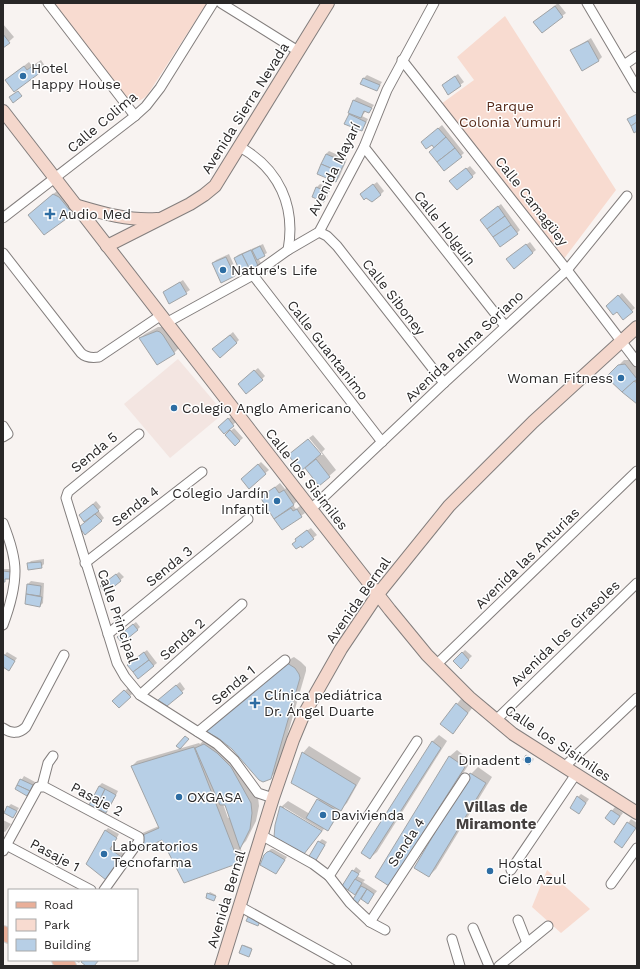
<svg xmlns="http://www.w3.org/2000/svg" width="640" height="969" viewBox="0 0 640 969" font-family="'Work Sans',sans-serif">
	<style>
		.built { fill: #f3e5e1 }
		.green { fill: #f8dbd0 }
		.shadow { fill: #0003; fill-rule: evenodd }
		.building { fill: #b7cfe6; stroke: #a1a4a7 }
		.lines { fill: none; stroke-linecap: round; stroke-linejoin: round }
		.street-casing { stroke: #837e7d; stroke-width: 11 }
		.secondary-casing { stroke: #837e7d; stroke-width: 14 }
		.primary-casing { stroke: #d0cfcf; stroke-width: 16 }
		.street { stroke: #fff; stroke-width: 9 }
		.secondary { stroke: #f4d7cc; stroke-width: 12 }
		.primary { stroke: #e9af99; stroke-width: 14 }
		.poi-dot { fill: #2d6da3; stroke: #fff; stroke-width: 1.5 }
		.labels { text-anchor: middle; stroke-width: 3; stroke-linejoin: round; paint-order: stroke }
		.poi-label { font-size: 14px; fill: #292727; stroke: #fff; text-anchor: start }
		.park-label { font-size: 14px; fill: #562a19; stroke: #fff }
		.street-label { font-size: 14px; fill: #292727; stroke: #fff }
		.neighbourhood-label { font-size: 15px; font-weight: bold; fill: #454140; stroke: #fff }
	</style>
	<rect width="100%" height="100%" fill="#f8f3f1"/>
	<path class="built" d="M178,359L224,413L170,458L124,404Z"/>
	<g class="green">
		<path d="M53,3H207L148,94C136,108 128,98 117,88Z"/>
		<path d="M505,16L616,190L563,260L441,104L474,80L457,57Z"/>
		<path d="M547,870L590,909L561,933L532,907Z"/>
	</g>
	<g class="shadow">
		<path d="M558,3L566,13L542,31L538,19Z"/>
		<path d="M3,24L14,37L3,47Z"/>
		<path d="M591,38L602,57L599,60L572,50Z"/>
		<path d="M41,60L45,66L14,91L11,76L29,62L32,66Z"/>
		<path d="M458,74L464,82L448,94L446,82Z"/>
		<path d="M367,75L382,82L377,90L364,78Z"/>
		<path d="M357,97L374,105L369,112L366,111L362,116L368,119L364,127L361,130L349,115L351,113L354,100Z"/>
		<path d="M442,125L464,153L445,170L435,147L425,140Z"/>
		<path d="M329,151L347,159L339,178L336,181L326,154Z"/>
		<path d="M470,166L476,173L457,189L454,178Z"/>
		<path d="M377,182L384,191L381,194L372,200L361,194Z"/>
		<path d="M320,184L331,188L327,198L324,201L313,196L317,187Z"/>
		<path d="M61,190L77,208L72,213L34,210L57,191Z"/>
		<path d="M501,204L520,230L517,233L481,220Z"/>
		<path d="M530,242L536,250L514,267L510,256Z"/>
		<path d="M263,244L267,253L258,258L261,263L257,266L235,258L238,255Z"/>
		<path d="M229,254L237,272L234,276L213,263L216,260Z"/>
		<path d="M183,280L190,290L170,303L164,292Z"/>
		<path d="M622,293L635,308L623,318L610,303Z"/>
		<path d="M158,327H165L179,348L174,353L158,363L140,338L145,334Z"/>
		<path d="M233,332L239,340L236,343L217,346Z"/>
		<path d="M624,360H630L637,369V402L612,372Z"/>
		<path d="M258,368L265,376L262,379L242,381Z"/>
		<path d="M232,416L236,422L224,432L222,424Z"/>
		<path d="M234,428L243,438L235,445L226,435Z"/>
		<path d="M313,435L325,449L322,452L336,470L320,484L311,463L294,451L307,440L320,455H323L309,438Z"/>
		<path d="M261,462L269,470L249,487L245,476Z"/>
		<path d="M280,483L285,489L289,486L299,499L293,505L296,509L300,506L305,513L282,529L261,498Z"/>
		<path d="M96,501L101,507L98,510L104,518L101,521L86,522L80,516Z"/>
		<path d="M311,528L317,535L302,546L297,540L299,536Z"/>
		<path d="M44,559V564L41,567L28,564L31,561Z"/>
		<path d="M3,569H13L4,581H3Z"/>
		<path d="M119,572L124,577L106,592L105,583Z"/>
		<path d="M31,581L44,583L43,603L40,606L26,604L28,584Z"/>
		<path d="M136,622L140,627L137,630L121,634Z"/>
		<path d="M147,650L157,663L138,678L131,662Z"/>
		<path d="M465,650L472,656L461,667L454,661Z"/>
		<path d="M7,652L17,658L9,669L3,666V657Z"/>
		<path d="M294,657L301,662L306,667V671L277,771L270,778L219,737L212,725L292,658Z"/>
		<path d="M180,682L185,689L167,705L162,697Z"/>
		<path d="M128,688L133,693L119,707L114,701Z"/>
		<path d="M461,699L473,707L457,727V704Z"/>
		<path d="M439,735L447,741L377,852L370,858L362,853L433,741Z"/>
		<path d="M211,738L258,797L259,806L256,821L246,841L240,847L244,857L239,862L184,881L163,839L147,846L140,834L159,826L132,766L137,761L199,743L200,744L203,741ZM225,803L230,817L228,818L223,804Z"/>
		<path d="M309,746L361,778L347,803L343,807L332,825L327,830L324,828L323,831L284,807V810L321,832L304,853L281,807L288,801L310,814L320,798L303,753Z"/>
		<path d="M457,750L471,761L395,879L377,877L450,756Z"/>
		<path d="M528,755L534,759L529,764L524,760Z"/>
		<path d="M478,767L492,777L436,869L429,876L471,774Z"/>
		<path d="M24,776L35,782L33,787L31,789H16Z"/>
		<path d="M102,783L118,791L109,809L106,812L99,786Z"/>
		<path d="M581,794L589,799L582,809L578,797Z"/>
		<path d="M11,804L19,808L13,817L8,807Z"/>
		<path d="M615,807L623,813L614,824L606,818Z"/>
		<path d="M631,819L637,823V826L625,843L615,842Z"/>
		<path d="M3,820L11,824L5,832L3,831Z"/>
		<path d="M108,828L119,834L112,846L126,855L109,876L105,831Z"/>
		<path d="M322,839L327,842L315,861L319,842Z"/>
		<path d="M271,849H273L287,857L276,873L264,856Z"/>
		<path d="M356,867L361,871L357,876L365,880L363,882L377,891L368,902L361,898L357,903V894L343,886Z"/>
		<path d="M210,892L216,895L214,900L208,894Z"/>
		<path d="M244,945L252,948L250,955L243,946Z"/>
		<path d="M74,960H99L93,966H88L81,960L79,963Z"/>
	</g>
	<g class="building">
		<path d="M555,6L563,17L542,33L533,22Z"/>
		<path d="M3,34L10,43L3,48Z"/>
		<path d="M588,41L599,61L582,71L570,50Z"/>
		<path d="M35,64L41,72L14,92L5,80L24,66L27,70Z"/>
		<path d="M455,76L461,86L448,95L442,85Z"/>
		<path d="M363,78L380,85L377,91L360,84Z"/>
		<path d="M18,91L22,96L13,103L9,97Z"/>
		<path d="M353,100L372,108L369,113L364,111L361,118L348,113Z"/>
		<path d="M349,114L366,122L362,131L344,124Z"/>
		<path d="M637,114V122L631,126L627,119Z"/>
		<path d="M637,122V131L634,133L631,126Z"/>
		<path d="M438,128L446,137L434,148L432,145L426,149L421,142Z"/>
		<path d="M446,137L455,148L437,162L429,152Z"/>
		<path d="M455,148L462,157L444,171L437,162Z"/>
		<path d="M326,154L345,162L340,172L321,164Z"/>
		<path d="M321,164L340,172L336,182L317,174Z"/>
		<path d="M466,168L473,177L457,190L449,181Z"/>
		<path d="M373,184L381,195L372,202L366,198L364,200L360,194Z"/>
		<path d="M316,187L328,192L324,202L312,197Z"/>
		<path d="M53,194L59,197L73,214L44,235L28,215Z"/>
		<path d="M498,206L505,216L487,229L480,220Z"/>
		<path d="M505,216L511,225L493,237L487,229Z"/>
		<path d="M511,225L518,234L500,247L493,237Z"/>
		<path d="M526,244L533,253L514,269L506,259Z"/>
		<path d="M260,246L265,256L257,260L252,250Z"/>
		<path d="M251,250L258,266L250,270L242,254Z"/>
		<path d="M242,254L250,270L241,274L234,258Z"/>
		<path d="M226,257L235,276L221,283L212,263Z"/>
		<path d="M180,282L187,294L169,304L163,292Z"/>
		<path d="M618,295L633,312L623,320L617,312L613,315L606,306Z"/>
		<path d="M157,331L160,332L163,335L175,354L157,365L139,338Z"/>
		<path d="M230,335L237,343L220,358L212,349Z"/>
		<path d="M625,364L637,379L622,392L606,377L618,365Z"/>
		<path d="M254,370L263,380L246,394L238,384Z"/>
		<path d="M634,381L637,383V404L622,392Z"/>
		<path d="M228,418L234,426L224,434L218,427Z"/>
		<path d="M230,430L240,441L235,446L225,435Z"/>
		<path d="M308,439L321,454L301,471L288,455Z"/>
		<path d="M316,459L330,477L319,486L305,468Z"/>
		<path d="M258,464L266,474L249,489L241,479Z"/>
		<path d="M275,487L279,493L284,490L294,505L274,519L260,497Z"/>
		<path d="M93,504L99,511L84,522L79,515Z"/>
		<path d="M291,508L293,511L297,509L302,517L282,530L274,519Z"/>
		<path d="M95,514L102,521L85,535L79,527Z"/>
		<path d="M307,530L314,539L302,548L301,546L296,549L292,544L296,541L295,539Z"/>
		<path d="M41,562L42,568L28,570L27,563Z"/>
		<path d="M3,571L11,572V579H5V582H3Z"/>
		<path d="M116,574L121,581L106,593L100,586Z"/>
		<path d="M27,584L41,586L40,596L26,594Z"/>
		<path d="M26,594L42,597L40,607L25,604Z"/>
		<path d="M133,624L138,630L122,643L117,637Z"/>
		<path d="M144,652L149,660L133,672L127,665Z"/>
		<path d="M462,652L469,660L461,669L453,661Z"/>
		<path d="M3,654L15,661L9,671L3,667Z"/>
		<path d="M149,660L154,666L138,679L133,672Z"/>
		<path d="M287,663L295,668L299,674L300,678L271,779L263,782L259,780L232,749L218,738L205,731Z"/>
		<path d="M176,685L183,693L167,706L158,700Z"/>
		<path d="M124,690L131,697L119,708L112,701Z"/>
		<path d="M456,703L468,713L453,734L440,724Z"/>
		<path d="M185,736L189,739L180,749L176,746Z"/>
		<path d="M432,741L441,748L370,859L361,853Z"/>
		<path d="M204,744L217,753L231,767L251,803L252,813L250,829L240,849L225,805H220L195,748Z"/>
		<path d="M194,747L239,863L184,883L162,840L147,847L134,839L159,828L131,766Z"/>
		<path d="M302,752L356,785L341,811L291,783Z"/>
		<path d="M526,755L533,760L529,765L523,760Z"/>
		<path d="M449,756L465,767L389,886L375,877Z"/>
		<path d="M470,773L486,783L429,877L414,868Z"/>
		<path d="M20,779L33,785L30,791L17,785Z"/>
		<path d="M17,785L30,791L27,796L15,789Z"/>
		<path d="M99,786L105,789L96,808L89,805Z"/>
		<path d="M105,789L116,795L106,813L96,808Z"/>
		<path d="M577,796L586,803L579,814L570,808Z"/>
		<path d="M317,799L339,812L328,831L306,818Z"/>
		<path d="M7,806L17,811L13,818L4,813Z"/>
		<path d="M280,806L322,831L304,854L274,837L275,825Z"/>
		<path d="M611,810L620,816L614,825L605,818Z"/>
		<path d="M627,822L636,828L622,848L614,842Z"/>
		<path d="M105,830L117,838L110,849L123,858L106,880L86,864Z"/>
		<path d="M318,841L325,845L315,862L308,858Z"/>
		<path d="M270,851L285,860L276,874L260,865L264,855L267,852Z"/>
		<path d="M352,870L359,874L348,890L342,886Z"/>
		<path d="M355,879L362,883L355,895L348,890Z"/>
		<path d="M361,886L367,889L357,904L352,901Z"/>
		<path d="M367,889L374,894L368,904L361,899Z"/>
		<path d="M207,893L216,896L214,901L206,898Z"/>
		<path d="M249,915L260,921L258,926L246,921Z"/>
		<path d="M242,945L252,949L249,957L239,953Z"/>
		<path d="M83,960H99L94,966H86L81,962Z"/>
	</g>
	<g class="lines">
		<g class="street-casing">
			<g id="street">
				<path d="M48,3L135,116"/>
				<path d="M221,3L298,51"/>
				<path d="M587,3L637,88"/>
				<path d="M402,60L567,270L637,362"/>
				<path d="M624,65L637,56"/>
				<path d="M240,147C279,169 296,206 288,250"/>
				<path d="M364,147L505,326"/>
				<path d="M3,218L135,116L146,106L160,88L213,3"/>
				<path d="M319,232L327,236L337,246L444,383"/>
				<path d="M3,253L81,353C86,358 92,358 99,357L160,316"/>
				<path d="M253,275L382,442"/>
				<path d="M166,323L253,275L288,250L319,232L364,147L387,90L434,3"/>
				<path d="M3,426L8,434L3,437"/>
				<path d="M139,434L68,492L66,498L117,663L125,677L140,695L217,744L234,760L258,793L273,798"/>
				<path d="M311,509L444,383L567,270L627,196"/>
				<path d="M3,523C9,538 15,555 15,571C15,589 9,609 3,625"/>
				<path d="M85,563L202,472"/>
				<path d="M108,634L248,519"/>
				<path d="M436,665L637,471"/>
				<path d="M140,695L242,604"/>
				<path d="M496,720L637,583"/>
				<path d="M3,728C11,734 19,734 26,727L64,655"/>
				<path d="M198,732L285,660"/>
				<path d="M564,767L637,698"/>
				<path d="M42,786L48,763L53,756"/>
				<path d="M261,835L313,864L329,876L350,903L370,922L385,930"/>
				<path d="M6,845L91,890"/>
				<path d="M3,851L38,787H45L139,837V841L104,890"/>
				<path d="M511,870L576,774"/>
				<path d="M329,876L417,741"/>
				<path d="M611,884L637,848"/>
				<path d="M239,906L347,966"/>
				<path d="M518,920L527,943"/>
				<path d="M370,922L465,778"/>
				<path d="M473,928L489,966"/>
				<path d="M452,939L460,966"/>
				<path d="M499,966L548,926"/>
			</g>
		</g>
		<g class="secondary-casing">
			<g id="secondary">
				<path d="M3,111L311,509L390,610L427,655L469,697L513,734L637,813"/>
				<path d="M75,205C102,213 128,221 157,219"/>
				<path d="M107,246L190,204L204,195L215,186L328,3"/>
				<path d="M221,966L273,798L293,740L303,716L341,649L378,594L449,506L533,422L637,327"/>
			</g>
		</g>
		<g class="primary-casing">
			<g id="primary">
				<path d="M3,933L9,936"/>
				<path d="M59,960L69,966"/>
			</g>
		</g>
		<use href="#street" class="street"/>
		<use href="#secondary" class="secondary"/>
		<use href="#primary" class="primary"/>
	</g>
	<g class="poi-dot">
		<circle cx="23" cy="76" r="4"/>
		<path d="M48 208h4v4h4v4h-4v4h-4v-4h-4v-4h4z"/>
		<circle cx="223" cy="270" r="4"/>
		<circle cx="621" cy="378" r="4"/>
		<circle cx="174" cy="408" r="4"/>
		<circle cx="277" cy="501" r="4"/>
		<path d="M253 697h4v4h4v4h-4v4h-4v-4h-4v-4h4z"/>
		<circle cx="528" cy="760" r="4"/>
		<circle cx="179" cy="797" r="4"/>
		<circle cx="323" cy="815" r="4"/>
		<circle cx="104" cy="854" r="4"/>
		<circle cx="490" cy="871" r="4"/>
	</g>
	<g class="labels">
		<g class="poi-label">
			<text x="31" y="73">Hotel<tspan x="31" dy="16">Happy House</tspan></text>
			<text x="59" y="219">Audio Med</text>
			<text x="231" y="275">Nature's Life</text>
			<text x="613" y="383" text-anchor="end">Woman Fitness</text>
			<text x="182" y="413">Colegio Anglo Americano</text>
			<text x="269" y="498" text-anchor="end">Colegio Jardín<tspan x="269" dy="16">Infantil</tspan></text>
			<text x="264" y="700">Clínica pediátrica<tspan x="264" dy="16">Dr. Ángel Duarte</tspan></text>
			<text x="520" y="765" text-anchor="end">Dinadent</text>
			<text x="187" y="802">OXGASA</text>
			<text x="331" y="820">Davivienda</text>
			<text x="112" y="851">Laboratorios<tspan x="112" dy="16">Tecnofarma</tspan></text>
			<text x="498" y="868">Hostal<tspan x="498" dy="16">Cielo Azul</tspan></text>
		</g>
		<g class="park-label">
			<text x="510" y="111">Parque<tspan x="510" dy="16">Colonia Yumuri</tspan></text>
		</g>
		<g class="street-label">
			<text transform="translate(245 108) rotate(-58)" y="5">Avenida Sierra Nevada</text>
			<text transform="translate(102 122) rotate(-40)" y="5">Calle Colima</text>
			<text transform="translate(334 169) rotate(-64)" y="5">Avenida Mayarí</text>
			<text transform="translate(532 201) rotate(52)" y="5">Calle Camagüey</text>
			<text transform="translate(445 228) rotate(52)" y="5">Calle Holguín</text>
			<text transform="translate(394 297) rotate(52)" y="5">Calle Siboney</text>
			<text transform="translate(464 346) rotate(-43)" y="5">Avenida Palma Soriano</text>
			<text transform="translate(328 350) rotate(52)" y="5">Calle Guantanimo</text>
			<text transform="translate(94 452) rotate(-39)" y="5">Senda 5</text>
			<text transform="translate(307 479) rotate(52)" y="5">Calle los Sisimiles</text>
			<text transform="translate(135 506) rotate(-38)" y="5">Senda 4</text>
			<text transform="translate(527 558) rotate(-44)" y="5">Avenida las Anturias</text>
			<text transform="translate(169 566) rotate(-39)" y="5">Senda 3</text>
			<text transform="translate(358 600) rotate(-55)" y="5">Avenida Bernal</text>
			<text transform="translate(118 616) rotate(71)" y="5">Calle Principal</text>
			<text transform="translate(565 633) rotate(-44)" y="5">Avenida los Girasoles</text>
			<text transform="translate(182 639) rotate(-42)" y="5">Senda 2</text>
			<text transform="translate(233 685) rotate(-40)" y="5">Senda 1</text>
			<text transform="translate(558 743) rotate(34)" y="5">Calle los Sisimiles</text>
			<text transform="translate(97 799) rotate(28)" y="5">Pasaje 2</text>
			<text transform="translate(406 842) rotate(-57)" y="5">Senda 4</text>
			<text transform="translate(55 855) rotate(28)" y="5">Pasaje 1</text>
			<text transform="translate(226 899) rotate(-73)" y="5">Avenida Bernal</text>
		</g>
		<g class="neighbourhood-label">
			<text x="496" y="812">Villas de<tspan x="496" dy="17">Miramonte</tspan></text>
		</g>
	</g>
	<rect width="640" height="969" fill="none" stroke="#292727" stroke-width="8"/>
	<rect x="8" y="889" width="130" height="72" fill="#ffffff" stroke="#a9a9a9"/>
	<rect x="16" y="902" width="20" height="6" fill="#e9af99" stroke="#a9a9a9"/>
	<text x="44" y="909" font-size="12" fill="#292727">Road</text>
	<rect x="16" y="919" width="20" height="12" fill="#f8dbd0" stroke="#a9a9a9"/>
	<text x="44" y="929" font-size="12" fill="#292727">Park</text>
	<rect x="16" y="939" width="20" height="12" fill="#b7cfe6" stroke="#a9a9a9"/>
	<text x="44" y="949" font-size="12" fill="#292727">Building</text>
</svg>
